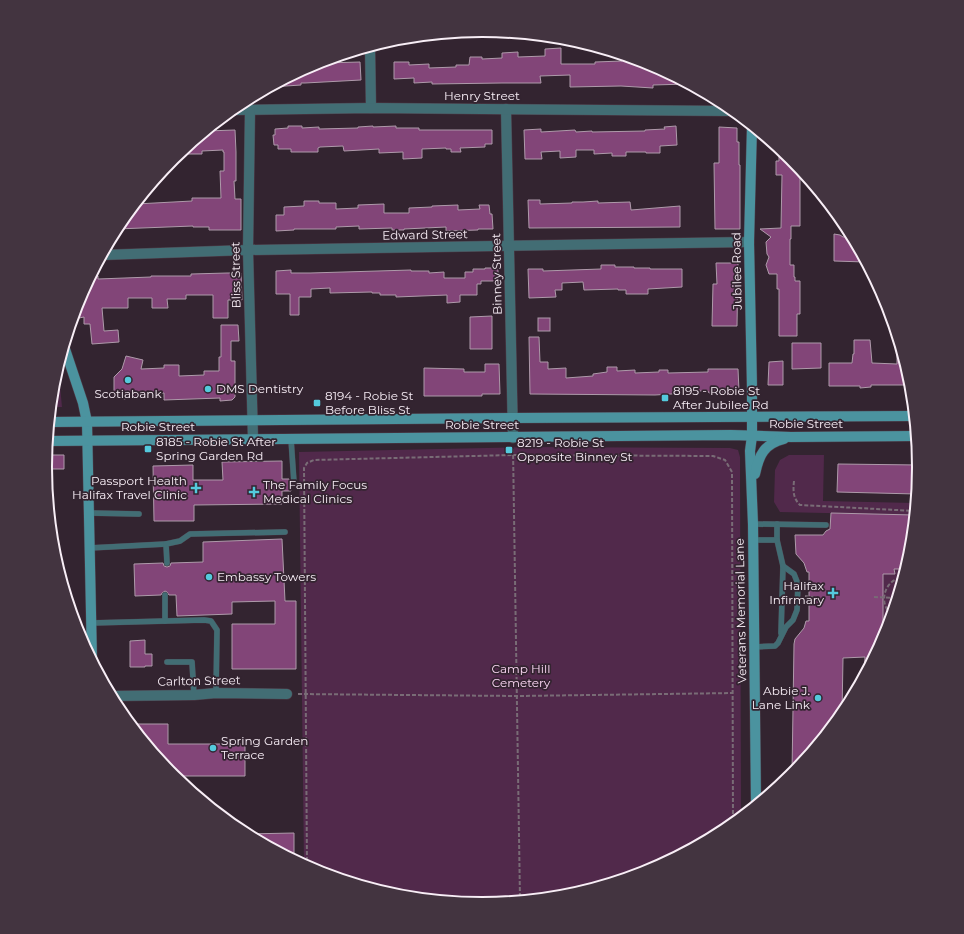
<svg xmlns="http://www.w3.org/2000/svg" width="964" height="934" viewBox="0 0 964 934" font-family="Montserrat,sans-serif">
	<style>
		.green { fill: #51294b }
		.building { fill: #824578; stroke: #ae9aaa }
		.lines { fill: none; stroke-linecap: round; stroke-linejoin: round }
		.lane-casing { stroke: #4f404c; stroke-width: 6 }
		.street-casing { stroke: #4f404c; stroke-width: 11 }
		.secondary-casing { stroke: #4f404c; stroke-width: 11 }
		.path { stroke: #796c76; stroke-width: 2; stroke-dasharray: 4 2; stroke-linecap: butt }
		.lane { stroke: #426d74; stroke-width: 5.5 }
		.street { stroke: #426d74; stroke-width: 10 }
		.secondary { stroke: #4b939f; stroke-width: 10 }
		.poi-dot { fill: #54cadd; stroke: #332430; stroke-width: 1.5 }
		.labels { text-anchor: middle; stroke-width: 3.5; stroke-linejoin: round; paint-order: stroke }
		.street-label { font-size: 12px; fill: #f8eef6; stroke: #332430 }
		.poi-label { font-size: 12px; fill: #f8eef6; stroke: #332430; text-anchor: start }
		.park-label { font-size: 12px; fill: #fcd7f4; stroke: #332430 }
		.rim { fill: none; stroke: #f8eef6; stroke-width: 2 }
	</style>
	<rect width="100%" height="100%" fill="#332430"/>
	<g class="green">
		<path d="M56,374L60,386L62,407H51L53,382Z"/>
		<path d="M528,447L730,448L738,450L740,457L741,817L725,830L649,871L567,896L482,904L397,896L315,871L304,865L299,452Z"/>
		<path d="M789,455H824L823,501L915,503L914,515L780,512L774,502L775,470L780,460Z"/>
		<path d="M894,569H906L889,622H883V574H895Z"/>
	</g>
	<g class="building">
		<path d="M561,48V64H595V62L622,61V55L649,63L688,84L653,85V88L621,86L570,87V75L540,76L541,83H502L432,84V82L414,83V78L394,79V62H409V65L429,64V68L456,67V65H469L470,57H482V59L502,58V53L518,52V57L545,56V49Z"/>
		<path d="M324,61V63L360,62L361,80L305,83H301V85L271,87L315,63Z"/>
		<path d="M288,126H302V128L319,127V129L358,128V127L373,126V127L396,126V128H419V130H492V144H485V147L460,148L461,152H451V149H446V148L422,149V158L403,159V152L379,153V149L344,151L343,146L320,147L318,148V152H291V149H278V145H274L273,135H275V129L288,128Z"/>
		<path d="M676,126L677,145L660,146V153H646V152H626V156H612V153L594,154V150H576V157L560,158V151L541,152L542,159H525L524,130L541,129V132L575,130L576,132L592,131V132L645,131V130L665,129L664,127Z"/>
		<path d="M719,127L737,128V142H739V165H740V229H715L714,163H719Z"/>
		<path d="M235,130L236,152V181H234L235,199H241V230H209V227H193V226L116,229L119,224L136,204L192,201V198H221L220,171H224V152H223V150L202,151V154H178L206,131Z"/>
		<path d="M779,148L791,158L800,169V226H791V239H790V265H794V277H795V281H800V314H797V336H779V289H777V274H769L766,265L769,257L767,254L766,242L771,237L760,229L781,228L782,175H776V161H779Z"/>
		<path d="M528,200H540V204L572,203V202H583L598,201V203L630,202L631,210L680,206V227L529,228Z"/>
		<path d="M304,201H319V203H336V209L358,208V205L384,204V213H409V208L432,207V206L458,205V210L480,209L479,205H489L490,214H492L493,229H478V230L446,231V227L404,229V230H392V228L359,229V226L336,227V229H294V230L276,231V215H284V207L304,206Z"/>
		<path d="M834,234L840,235L843,237L851,236L865,262L834,261Z"/>
		<path d="M716,263H738L737,326H712L713,284H717Z"/>
		<path d="M601,265H615V267H634V268H650V269H682V287L648,289V294H626V290H618V289L584,290L583,282L562,283V290H555L556,297L529,298L528,269H543V271L601,269Z"/>
		<path d="M485,268H498V281H481V284H477V295H460V302L447,303V295L396,297V295H380V293H372V292L330,293V288L311,289V297H299V315H290V294H276V271L291,270V273H310L411,270V271H429V273L444,272V278H465V272H473V269H485Z"/>
		<path d="M227,273H241L242,300H228V318H213V295H186V299H167L168,308H152V298H128V308H102L104,331L118,330L119,342L92,344L90,324H84V317L79,318L78,302L91,277L98,276V279L151,277V276H191V274Z"/>
		<path d="M492,316V349H470V317Z"/>
		<rect x="538" y="318" width="12" height="13"/>
		<path d="M221,325H238L239,341H231V361H235V397L232,400L220,401V398L164,400V393L139,394L137,396L124,399L114,391V377L122,369L126,356L143,360L141,369L164,368V365H179V376L204,375V371H219V357H221Z"/>
		<path d="M529,337H539L540,362H548V369L566,368V378L593,376V374L607,372V367H617V371L635,370V373L659,372V370H668V373L708,372V369H738L739,391L709,393L708,391H687V393L655,395L530,394Z"/>
		<path d="M854,340H870L872,363L897,364V345L899,344L911,385H871V387L860,388V386H829V363H852L853,354H854Z"/>
		<path d="M792,343H821V368L792,369Z"/>
		<path d="M783,361V385H768L769,362Z"/>
		<path d="M485,364H499L500,394H482V396H424V368L464,369V372H485Z"/>
		<path d="M46,455H64V469H45Z"/>
		<path d="M282,461V479H289L291,491H282V504L194,505V521H154L153,466L193,465V480H223L222,462Z"/>
		<path d="M838,464L919,465L916,494L837,492Z"/>
		<path d="M831,513L914,515L911,551H907V564L906,569H894L895,574H883V622H889L886,634L864,675L865,657L843,658L842,713L792,774L794,644L795,639L804,628L806,621H809V572H807L804,563L796,554L795,535H823L826,531L830,529Z"/>
		<path d="M282,539L285,601H296V669H232V624H275V601L232,602V614L177,616L176,595H169L167,592L165,591L162,593L161,595L135,596L134,564L163,563L164,566L167,567L170,566L171,563L203,562V542Z"/>
		<path d="M145,640V654H152V666H145V667H130V641Z"/>
		<path d="M136,724H168V744H245V776H173L136,731Z"/>
		<path d="M294,833V860L245,834Z"/>
	</g>
	<g class="lines">
		<g class="lane-casing">
			<g id="lane">
				<path d="M291,439L294,483"/>
				<path d="M89,513L139,514"/>
				<path d="M753,524L826,525"/>
				<path d="M777,524V540L783,566L781,633"/>
				<path d="M753,540H777"/>
				<path d="M89,548L166,544"/>
				<path d="M167,563L166,544L180,541L190,534L285,532"/>
				<path d="M165,595V621"/>
				<path d="M91,623L204,620L211,621L217,630L216,693"/>
				<path d="M754,647L775,646L778,643L786,627L793,620L797,610L798,584L794,574L783,566"/>
				<path d="M167,662H192L194,695"/>
			</g>
		</g>
		<g class="street-casing">
			<g id="street">
				<path d="M370,46L371,108"/>
				<path d="M506,109L513,438"/>
				<path d="M231,110L371,108L733,111"/>
				<path d="M250,110L248,250L253,439"/>
				<path d="M102,255L248,250L749,242"/>
				<path d="M111,696L194,695L216,693L287,694"/>
			</g>
		</g>
		<g class="secondary-casing">
			<g id="secondary">
				<path d="M752,126L749,242L752,388V436L750,451L753,524L756,805"/>
				<path d="M64,346L83,403L87,422L92,660"/>
				<path d="M49,422L512,418L914,416"/>
				<path d="M48,441L731,435L791,437L916,436"/>
				<path d="M755,474C759,455 764,444 784,439"/>
			</g>
		</g>
		<g class="path">
			<path d="M513,449L520,900"/>
			<path d="M794,481C793,491 793,498 800,505L915,511"/>
			<path d="M805,596L814,597"/>
			<path d="M874,597L897,598"/>
			<path d="M892,614C877,604 885,578 903,578"/>
			<path d="M298,694L517,696L733,693"/>
			<path d="M307,867L304,468L307,463L314,460L513,455L713,456L725,460L732,472L733,823"/>
		</g>
		<use href="#lane" class="lane"/>
		<use href="#street" class="street"/>
		<use href="#secondary" class="secondary"/>
	</g>
	<g class="poi-dot">
		<circle cx="128" cy="380" r="4"/>
		<circle cx="208" cy="389" r="4"/>
		<rect x="661" y="394" width="8" height="8" rx="2"/>
		<rect x="313" y="399" width="8" height="8" rx="2"/>
		<rect x="144" y="445" width="8" height="8" rx="2"/>
		<rect x="505" y="446" width="8" height="8" rx="2"/>
		<path d="M194 482h4v4h4v4h-4v4h-4v-4h-4v-4h4z"/>
		<path d="M252 486h4v4h4v4h-4v4h-4v-4h-4v-4h4z"/>
		<circle cx="209" cy="577" r="4"/>
		<path d="M831 587h4v4h4v4h-4v4h-4v-4h-4v-4h4z"/>
		<circle cx="818" cy="698" r="4"/>
		<circle cx="213" cy="748" r="4"/>
	</g>
	<g class="labels">
		<g class="street-label">
			<text x="482" y="100">Henry Street</text>
			<text transform="translate(425 235) rotate(-1)" y="4">Edward Street</text>
			<text transform="translate(737 271) rotate(-91)" y="4">Jubilee Road</text>
			<text transform="translate(497 274) rotate(-91)" y="4">Binney Street</text>
			<text transform="translate(236 275) rotate(-91)" y="4">Bliss Street</text>
			<text x="806" y="428">Robie Street</text>
			<text x="482" y="429">Robie Street</text>
			<text x="158" y="431">Robie Street</text>
			<text transform="translate(741 611) rotate(-91)" y="4">Veterans Memorial Lane</text>
			<text transform="translate(199 681) rotate(-1)" y="4">Carlton Street</text>
		</g>
		<g class="poi-label">
			<text x="216" y="393">DMS Dentistry</text>
			<text x="673" y="395">8195 - Robie St<tspan x="673" dy="14">After Jubilee Rd</tspan></text>
			<text x="128" y="398" text-anchor="middle">Scotiabank</text>
			<text x="325" y="400">8194 - Robie St<tspan x="325" dy="14">Before Bliss St</tspan></text>
			<text x="156" y="446">8185 - Robie St After<tspan x="156" dy="14">Spring Garden Rd</tspan></text>
			<text x="517" y="447">8219 - Robie St<tspan x="517" dy="14">Opposite Binney St</tspan></text>
			<text x="187" y="485" text-anchor="end">Passport Health<tspan x="187" dy="14">Halifax Travel Clinic</tspan></text>
			<text x="263" y="489">The Family Focus<tspan x="263" dy="14">Medical Clinics</tspan></text>
			<text x="217" y="581">Embassy Towers</text>
			<text x="824" y="590" text-anchor="end">Halifax<tspan x="824" dy="14">Infirmary</tspan></text>
			<text x="810" y="695" text-anchor="end">Abbie J.<tspan x="810" dy="14">Lane Link</tspan></text>
			<text x="221" y="745">Spring Garden<tspan x="221" dy="14">Terrace</tspan></text>
		</g>
		<g class="park-label">
			<text x="521" y="673">Camp Hill<tspan x="521" dy="14">Cemetery</tspan></text>
		</g>
	</g>
	<path d="M0 0H964V934H0ZM52 467a430 430 0 1 1 860 0a430 430 0 1 1-860 0Z" fill="#433440" fill-rule="evenodd"/>
	<path class="rim" d="M52 467a430 430 0 1 1 860 0a430 430 0 1 1-860 0Z"/>
</svg>
